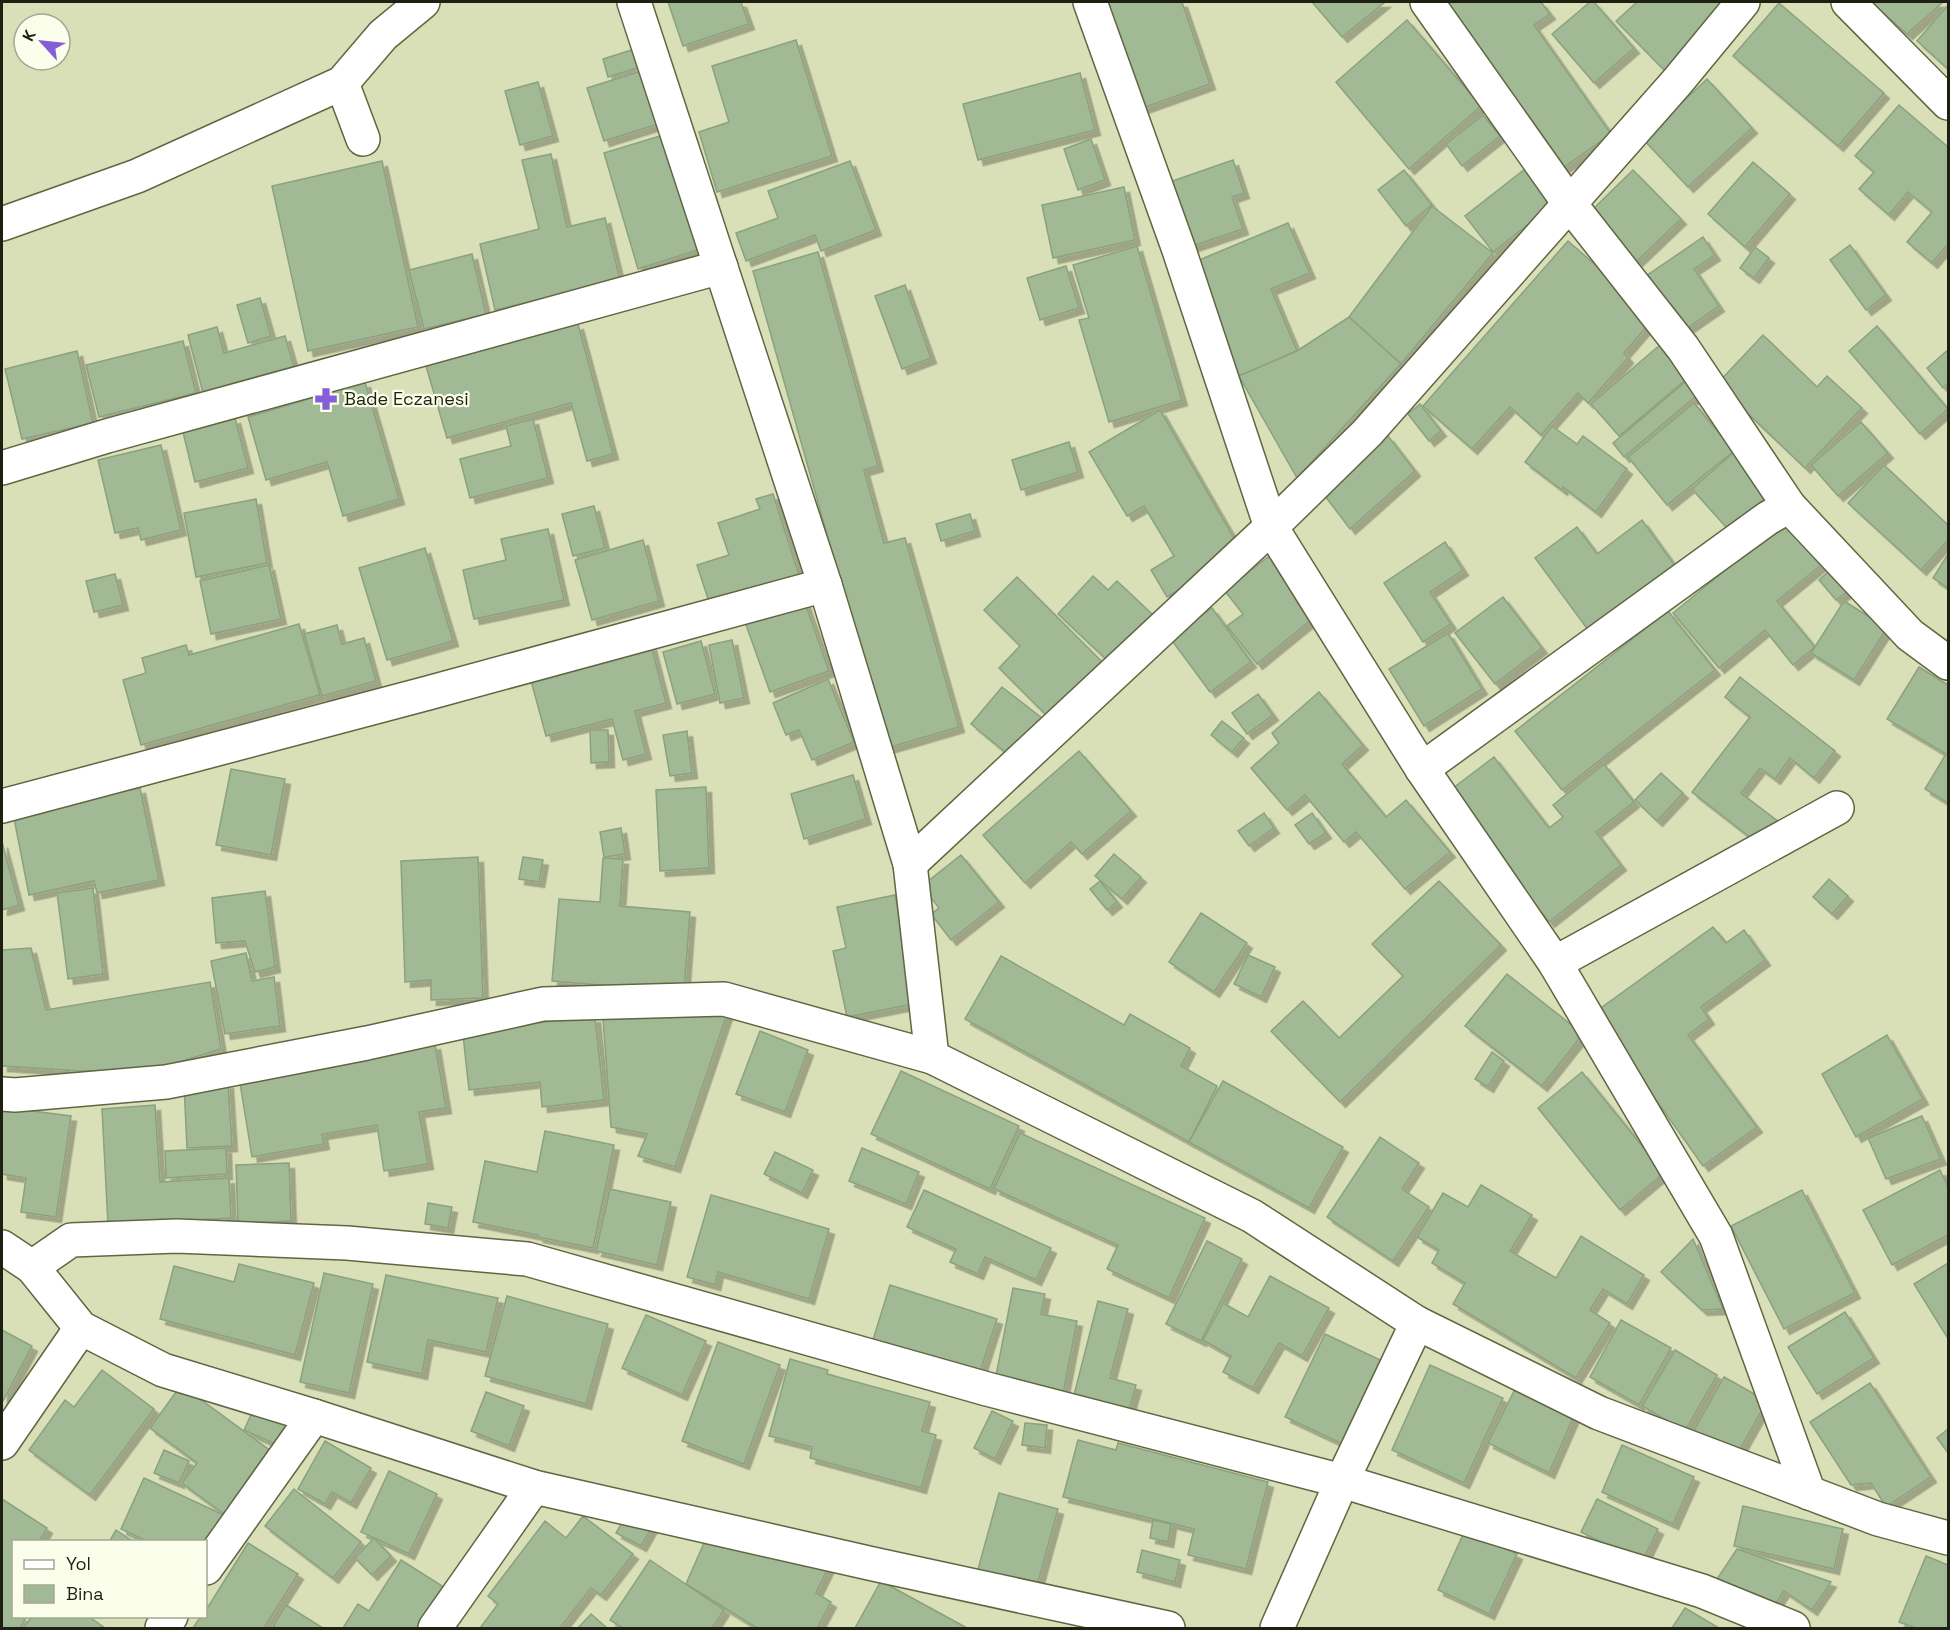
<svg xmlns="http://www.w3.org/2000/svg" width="1950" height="1630" viewBox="0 0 1950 1630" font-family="'Space Grotesk',sans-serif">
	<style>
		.building { fill: #a2b996; stroke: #8ba17f; stroke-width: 1.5; filter: url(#shadow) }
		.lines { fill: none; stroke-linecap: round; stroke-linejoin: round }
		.street-casing { stroke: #616642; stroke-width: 36 }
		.secondary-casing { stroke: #616642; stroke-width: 36 }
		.street { stroke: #fff; stroke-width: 33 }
		.secondary { stroke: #fff; stroke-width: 33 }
		.labels { text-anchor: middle; stroke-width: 4.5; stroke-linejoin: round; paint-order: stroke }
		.poi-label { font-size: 18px; fill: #1e2111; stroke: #fbfeea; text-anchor: start }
	</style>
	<defs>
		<filter id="shadow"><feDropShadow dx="5.5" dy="5.5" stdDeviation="0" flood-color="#0004"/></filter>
	</defs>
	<rect width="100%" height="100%" fill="#d9e0b7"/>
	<g class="building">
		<path d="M668,2H741L749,24L683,46Z"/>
		<path d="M1100,2H1182L1210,84L1137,110Z"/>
		<path d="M1312,2H1385L1342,37Z"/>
		<path d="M1441,2H1541L1550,14L1534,25L1611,134L1560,170Z"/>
		<path d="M1590,2H1594L1634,48L1594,83L1552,34Z"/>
		<path d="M1637,2H1738L1666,72L1616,21Z"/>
		<path d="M1871,2H1943L1907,34Z"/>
		<path d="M1779,3L1884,93L1838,146L1733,56Z"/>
		<path d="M1948,5V69L1917,41Z"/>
		<path d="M1407,20L1481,106L1409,169L1336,82Z"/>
		<path d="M796,40L832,156L717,192L699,132L729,122L712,66Z"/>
		<path d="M641,47L647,65L608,77L603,59Z"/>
		<path d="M651,68L668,121L604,141L587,88Z"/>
		<path d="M1080,73L1095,130L978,160L963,104Z"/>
		<path d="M1707,79L1752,128L1688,187L1643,139Z"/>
		<path d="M538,82L553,136L520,145L505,91Z"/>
		<path d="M1899,105L1948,147V244L1932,263L1907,242L1932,212L1908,192L1889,215L1859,189L1874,172L1855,156Z"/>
		<path d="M1483,115L1500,136L1462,166L1446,144Z"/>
		<path d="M670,133L704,248L638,269L604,153Z"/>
		<path d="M1091,139L1105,180L1078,190L1064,149Z"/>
		<path d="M551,154L567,227L605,218L620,280L495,310L480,244L539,229L522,160Z"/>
		<path d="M1233,160L1244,193L1232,197L1243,229L1187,248L1164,184Z"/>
		<path d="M382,161L418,327L308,351L272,186Z"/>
		<path d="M850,161L876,230L821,251L815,235L746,261L736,233L778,218L768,191Z"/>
		<path d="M1753,162L1790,194L1745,247L1708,214Z"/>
		<path d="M1530,165L1558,201L1493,252L1465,216Z"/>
		<path d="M1404,170L1432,205L1406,226L1378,190Z"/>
		<path d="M1633,170L1681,219L1637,261L1590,212Z"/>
		<path d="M1124,187L1135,240L1053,258L1042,205Z"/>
		<path d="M1432,206L1493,253L1401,364L1349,317Z"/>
		<path d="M1288,223L1310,273L1271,289L1297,351L1239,376L1192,263Z"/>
		<path d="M1703,237L1715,255L1694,269L1719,306L1683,331L1646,276Z"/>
		<path d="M1568,241L1655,317L1624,353L1628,358L1588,403L1578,393L1541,435L1510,407L1472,449L1423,406Z"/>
		<path d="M1850,245L1886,295L1866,310L1830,260Z"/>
		<path d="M1137,246L1182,400L1109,422L1079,320L1089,318L1073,265Z"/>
		<path d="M1755,247L1769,258L1754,278L1740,268Z"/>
		<path d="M818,252L878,466L864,470L884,543L905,538L959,727L887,748L753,271Z"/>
		<path d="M472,254L486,314L424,329L409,270Z"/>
		<path d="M1066,266L1079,308L1040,320L1027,278Z"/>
		<path d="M905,285L931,358L902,369L875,296Z"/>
		<path d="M260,298L271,336L248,343L237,305Z"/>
		<path d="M1349,317L1401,364L1297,478L1239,376L1297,351Z"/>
		<path d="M578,324L613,454L587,461L571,403L447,438L426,366Z"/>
		<path d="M1877,326L1948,409L1920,434L1849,351Z"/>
		<path d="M217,327L224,353L285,336L294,367L203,393L188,335Z"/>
		<path d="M1763,335L1817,387L1827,376L1862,408L1805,468L1717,384Z"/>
		<path d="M183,341L196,393L99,417L86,365Z"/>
		<path d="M1661,344L1689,377L1619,436L1591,404Z"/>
		<path d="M1948,350V383L1943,388L1927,368Z"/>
		<path d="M77,351L93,423L22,439L5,369Z"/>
		<path d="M365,382L399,499L343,516L327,462L266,480L248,417Z"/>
		<path d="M1685,382L1696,396L1624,457L1613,443Z"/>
		<path d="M1694,403L1734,451L1667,505L1628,457Z"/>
		<path d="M1420,404L1441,431L1429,441L1408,414Z"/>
		<path d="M1160,410L1242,552L1167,597L1151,570L1174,556L1144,506L1127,516L1089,452Z"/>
		<path d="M235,418L248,468L195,482L183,432Z"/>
		<path d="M533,419L548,478L470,498L460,459L511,446L506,426Z"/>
		<path d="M1861,422L1888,453L1838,496L1811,465Z"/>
		<path d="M1552,426L1577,444L1583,436L1627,469L1596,512L1563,487L1562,490L1525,462Z"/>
		<path d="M1388,436L1415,471L1350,529L1322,492Z"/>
		<path d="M1069,442L1078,472L1021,490L1012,460Z"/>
		<path d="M161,445L181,530L141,540L138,528L115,533L98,460Z"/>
		<path d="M1734,452L1775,498L1733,535L1692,489Z"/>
		<path d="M1884,465L1948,525V540L1921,570L1848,503Z"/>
		<path d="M773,494L799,575L710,605L697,565L729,555L718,523L760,509L756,499Z"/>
		<path d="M256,499L267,563L196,577L184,513Z"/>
		<path d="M594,506L605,548L573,556L562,514Z"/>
		<path d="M1795,513L1831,557L1777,601L1815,647L1793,665L1765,630L1719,668L1673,613Z"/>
		<path d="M970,514L975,531L941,541L936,524Z"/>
		<path d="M1642,520L1681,574L1594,638L1535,558L1577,527L1597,554Z"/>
		<path d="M548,529L564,600L474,619L463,570L506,560L501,539Z"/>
		<path d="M643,540L659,601L592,620L575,560Z"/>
		<path d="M1445,542L1463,570L1430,592L1451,624L1423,642L1384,583Z"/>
		<path d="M425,548L453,641L387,660L359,568Z"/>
		<path d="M1948,554V588L1933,578Z"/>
		<path d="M1269,556L1317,615L1257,664L1227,626L1243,614L1225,591Z"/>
		<path d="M269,565L281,619L211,634L200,581Z"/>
		<path d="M1830,570L1848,591L1836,600L1819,580Z"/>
		<path d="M115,574L123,605L94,612L86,581Z"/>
		<path d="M1093,576L1108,590L1117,581L1153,615L1109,662L1058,614Z"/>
		<path d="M1017,577L1102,662L1047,716L999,668L1020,646L984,610Z"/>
		<path d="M1503,597L1542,648L1495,684L1455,633Z"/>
		<path d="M804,600L829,671L770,692L745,622Z"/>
		<path d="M1844,601L1887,628L1854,680L1811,653Z"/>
		<path d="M1212,608L1251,662L1210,692L1170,638Z"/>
		<path d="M1668,611L1715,670L1562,790L1515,731Z"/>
		<path d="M299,624L320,695L141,745L123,680L146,673L142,658L186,645L189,655Z"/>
		<path d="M337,625L342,644L364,638L376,681L322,696L304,634Z"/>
		<path d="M1448,633L1482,689L1424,726L1389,669Z"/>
		<path d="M732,640L744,698L720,703L709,645Z"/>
		<path d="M701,641L715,694L677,704L663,652Z"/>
		<path d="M651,645L666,703L635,711L646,754L623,760L612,719L546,736L530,677Z"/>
		<path d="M1919,667L1948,685V803L1925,789L1946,754L1887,719Z"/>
		<path d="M1740,677L1835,751L1814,778L1790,758L1775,779L1760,768L1741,793L1779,822L1760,845L1692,792L1750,717L1725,697Z"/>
		<path d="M828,679L854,742L812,760L799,730L786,735L773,703Z"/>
		<path d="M1002,687L1047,722L1016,761L971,724Z"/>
		<path d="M1319,692L1363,745L1342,764L1386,817L1406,800L1450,852L1405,889L1356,832L1344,842L1305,795L1287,810L1251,768L1279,743L1272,733Z"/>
		<path d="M1258,694L1273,715L1247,734L1232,713Z"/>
		<path d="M1222,721L1244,738L1232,752L1211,735Z"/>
		<path d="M590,730H608L609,762L591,763Z"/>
		<path d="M687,731L692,773L670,776L663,735Z"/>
		<path d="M1079,751L1131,811L1082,854L1071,842L1025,883L983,835Z"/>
		<path d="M1494,757L1549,828L1563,817L1553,805L1604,764L1634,802L1596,832L1621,865L1549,922L1448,792Z"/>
		<path d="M231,769L285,779L271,855L216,845Z"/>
		<path d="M1661,773L1683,793L1657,821L1635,800Z"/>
		<path d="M853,775L866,819L804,839L791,794Z"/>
		<path d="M706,787L709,868L660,871L656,790Z"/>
		<path d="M140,788L159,880L97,893L94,881L29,895L13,813Z"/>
		<path d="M1264,813L1274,828L1249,846L1238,831Z"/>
		<path d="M1312,813L1326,833L1309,844L1295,825Z"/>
		<path d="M621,828L625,854L604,857L600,832Z"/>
		<path d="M2,842L19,905L2,910Z"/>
		<path d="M1114,854L1141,877L1122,899L1095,876Z"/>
		<path d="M961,855L999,902L951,940L931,914L939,908L922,886Z"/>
		<path d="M478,857L483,998L431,1000V980L405,982L401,861Z"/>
		<path d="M523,857L543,860L539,882L519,879Z"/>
		<path d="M603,858L623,859L620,906L690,912L684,992L552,981L559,899L600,902Z"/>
		<path d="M1829,879L1848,896L1832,914L1813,897Z"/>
		<path d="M1100,881L1117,902L1107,910L1090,889Z"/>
		<path d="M1439,881L1501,945L1340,1102L1271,1031L1303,1001L1339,1038L1403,976L1372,944Z"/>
		<path d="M93,888L103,974L68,979L57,893Z"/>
		<path d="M265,891L275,967L255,972L245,941L216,943L212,898Z"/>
		<path d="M895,895L918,1003L847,1017L833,951L846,948L837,907Z"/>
		<path d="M1201,913L1247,943L1214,992L1169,962Z"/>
		<path d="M1713,927L1726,943L1744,930L1765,960L1701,1007L1709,1019L1688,1035L1757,1127L1703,1166L1594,1013Z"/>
		<path d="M31,948L46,1010L210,982L221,1049L150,1071H81L2,1066V950Z"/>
		<path d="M246,953L252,981L274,977L280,1026L225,1034L211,961Z"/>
		<path d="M1248,955L1275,967L1261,997L1234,984Z"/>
		<path d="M1001,956L1124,1025L1130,1014L1190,1048L1181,1066L1217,1086L1189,1142L965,1019Z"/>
		<path d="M1507,974L1583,1034L1542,1086L1465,1026Z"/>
		<path d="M602,1005L728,1011L675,1167L638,1156L647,1134L611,1127Z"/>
		<path d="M595,1017L604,1100L542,1107L540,1082L469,1090L462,1026L526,1024Z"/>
		<path d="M760,1031L808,1050L785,1112L736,1094Z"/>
		<path d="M1887,1035L1923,1099L1856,1137L1822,1074Z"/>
		<path d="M435,1044L446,1108L419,1112L428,1164L384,1171L377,1125L322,1134L324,1144L252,1157L239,1077Z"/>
		<path d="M1492,1052L1504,1061L1488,1087L1475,1079Z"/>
		<path d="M901,1071L1019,1126L990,1189L871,1134Z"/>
		<path d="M1582,1072L1664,1173L1620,1210L1538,1108Z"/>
		<path d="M1223,1081L1343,1147L1309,1208L1189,1142Z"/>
		<path d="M228,1083L232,1146L187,1148L184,1085Z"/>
		<path d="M155,1105L160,1182L229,1178L231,1218L108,1225L102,1109Z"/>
		<path d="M2,1107L71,1116L56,1217L21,1212L26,1178L2,1174Z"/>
		<path d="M1922,1116L1941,1159L1886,1179L1868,1138Z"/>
		<path d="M545,1131L614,1145L593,1248L538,1237V1235L473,1222L485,1161L537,1172Z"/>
		<path d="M1020,1133L1205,1218L1169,1298L1107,1269L1118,1245L994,1189Z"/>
		<path d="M1380,1137L1419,1163L1402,1189L1429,1207L1393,1261L1327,1217Z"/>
		<path d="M226,1148L227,1174L166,1178L165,1151Z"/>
		<path d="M862,1148L919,1172L906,1204L849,1181Z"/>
		<path d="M775,1152L813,1170L802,1193L764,1174Z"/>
		<path d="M289,1163L291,1221L238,1223L236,1165Z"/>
		<path d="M1940,1170L1948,1187V1235L1892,1265L1863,1210Z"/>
		<path d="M1481,1185L1532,1215L1510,1251L1556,1278L1581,1236L1644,1275L1627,1304L1603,1289L1590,1310L1610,1323L1576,1378L1453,1304L1465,1283L1432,1263L1439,1250L1417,1237L1443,1193L1468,1207Z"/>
		<path d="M610,1189L671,1202L657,1265L596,1251Z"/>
		<path d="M924,1190L1051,1248L1036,1280L985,1257L978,1274L950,1262L956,1249L907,1227Z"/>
		<path d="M1802,1190L1855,1293L1784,1329L1731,1226Z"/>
		<path d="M711,1195L829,1229L809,1299L718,1272L715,1285L687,1277Z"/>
		<path d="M428,1203L452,1207L448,1228L425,1224Z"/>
		<path d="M1693,1239L1723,1309L1702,1310L1661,1272Z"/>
		<path d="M1207,1241L1242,1259L1201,1341L1166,1324Z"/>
		<path d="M1948,1263V1336L1947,1337L1914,1284Z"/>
		<path d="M239,1264L314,1283L295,1355L160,1319L174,1266L234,1282Z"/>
		<path d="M324,1273L373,1284L349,1393L300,1382Z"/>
		<path d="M386,1275L498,1298L486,1352L428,1340L422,1374L367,1362Z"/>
		<path d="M1270,1276L1329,1308L1302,1356L1279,1343L1253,1388L1223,1372L1231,1356L1203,1340L1223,1303L1248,1317Z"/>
		<path d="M890,1285L997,1319L979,1375L872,1343Z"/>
		<path d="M1013,1288L1045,1294L1041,1314L1077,1321L1063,1394L995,1381Z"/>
		<path d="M507,1296L608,1324L586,1404L485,1376Z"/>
		<path d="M1098,1301L1128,1309L1110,1378L1136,1385L1127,1417L1072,1403Z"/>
		<path d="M1845,1312L1874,1358L1817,1394L1788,1347Z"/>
		<path d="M646,1315L706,1341L682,1395L622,1368Z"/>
		<path d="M1621,1320L1671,1348L1639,1405L1590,1377Z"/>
		<path d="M2,1330L32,1346L2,1403Z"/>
		<path d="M1325,1334L1389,1364L1349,1447L1285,1417Z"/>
		<path d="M718,1342L780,1365L744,1464L682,1441Z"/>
		<path d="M1675,1350L1717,1375L1685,1431L1642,1406Z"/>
		<path d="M790,1359L828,1370L827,1374L930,1402L922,1431L936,1435L921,1488L810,1458L812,1447L769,1436Z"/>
		<path d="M1430,1365L1503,1398L1464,1483L1392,1450Z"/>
		<path d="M102,1370L154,1409L90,1495L29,1450L65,1400L74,1407Z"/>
		<path d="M1724,1377L1767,1401L1735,1458L1692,1434Z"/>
		<path d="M1870,1383L1931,1477L1886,1507L1871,1483L1851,1485L1810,1422Z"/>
		<path d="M181,1385L275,1454L228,1517L182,1483L197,1463L150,1428Z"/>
		<path d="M1515,1389L1573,1418L1549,1473L1488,1443Z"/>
		<path d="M486,1392L524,1406L509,1446L471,1431Z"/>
		<path d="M255,1406L293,1423L282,1447L244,1430Z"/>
		<path d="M992,1411L1013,1421L995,1459L974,1448Z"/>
		<path d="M1025,1423L1047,1425L1045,1448L1022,1445Z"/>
		<path d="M1948,1429V1453L1937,1438Z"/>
		<path d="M1078,1440L1116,1450L1118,1443L1268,1482L1246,1569L1188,1555L1194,1529L1063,1497Z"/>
		<path d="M325,1441L371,1468L351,1503L332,1492L325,1504L298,1489Z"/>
		<path d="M1622,1445L1694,1477L1673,1524L1602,1492Z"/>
		<path d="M164,1450L189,1461L179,1483L154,1473Z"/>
		<path d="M389,1471L437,1494L409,1554L361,1532Z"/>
		<path d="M144,1478L224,1515L206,1542H149L121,1529Z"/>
		<path d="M294,1489L361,1542L333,1578L265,1526Z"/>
		<path d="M999,1493L1058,1509L1036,1589L977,1573Z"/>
		<path d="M2,1499L47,1528L39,1542H14V1616H27L20,1628H2Z"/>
		<path d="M1597,1499L1658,1529L1642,1562L1581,1532Z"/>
		<path d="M1743,1506L1843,1529L1834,1569L1734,1546Z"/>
		<path d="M629,1511L653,1525L641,1546L616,1533Z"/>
		<path d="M583,1516L633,1554L601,1595L591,1588L560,1628H480L498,1604L488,1596L545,1521L566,1538Z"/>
		<path d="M1153,1520L1171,1524L1168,1542L1150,1538Z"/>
		<path d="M116,1530L134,1542H109Z"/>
		<path d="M1465,1530L1517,1554L1489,1614L1438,1590Z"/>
		<path d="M708,1534L830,1564L816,1593L831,1602L817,1628H757L686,1584Z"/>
		<path d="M374,1538L391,1556L372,1575L355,1558Z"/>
		<path d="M248,1543L298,1574L264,1628H193L201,1616H206V1610Z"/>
		<path d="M1737,1549L1831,1582L1812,1610L1784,1591L1776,1603L1715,1582Z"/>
		<path d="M1142,1550L1180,1560L1175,1582L1137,1572Z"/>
		<path d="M1926,1556L1948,1565V1628H1916L1899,1622Z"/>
		<path d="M401,1560L450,1591L427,1628H343L358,1604L369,1611Z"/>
		<path d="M650,1560L724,1610L712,1628H623L610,1620Z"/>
		<path d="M881,1581L967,1628H855Z"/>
		<path d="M286,1605L323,1628H277L273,1626Z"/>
		<path d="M1685,1608L1719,1628H1672Z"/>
		<path d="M591,1614L607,1628H578Z"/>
		<path d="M32,1616H88L105,1628H24Z"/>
	</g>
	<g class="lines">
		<g class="street-casing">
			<g id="street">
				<path d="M634,2L825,585L910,864L932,1057"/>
				<path d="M1090,2L1179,250L1271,527L1422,769L1555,963L1716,1236L1809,1493"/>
				<path d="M1427,2L1569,203L1683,348L1789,506L1910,635L1948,663"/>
				<path d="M342,83L363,139"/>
				<path d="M2,224L137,176L342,83L383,35L423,2"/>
				<path d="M2,468L107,436L721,267"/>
				<path d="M1422,769L1768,518L1789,506"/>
				<path d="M2,806L428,693L825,585"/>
				<path d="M910,864L1271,527L1367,433L1677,82L1743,2"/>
				<path d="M1555,963L1837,808"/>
				<path d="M2,1094L15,1095L166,1082L367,1043L543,1004L724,999L932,1057L1252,1216L1417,1323L1599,1413L1878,1519L1948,1538"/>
				<path d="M2,1247L32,1267L71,1240L177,1236L347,1243L527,1259L987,1389L1342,1481L1277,1628"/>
				<path d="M32,1267L81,1328L163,1370L314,1416L534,1487L873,1564L1168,1628"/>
				<path d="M1417,1323L1342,1481L1702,1591L1793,1628"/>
				<path d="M2,1443L81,1328"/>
				<path d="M206,1568L314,1416"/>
				<path d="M162,1628L171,1616"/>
				<path d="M435,1628L534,1487"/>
			</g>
		</g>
		<g class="secondary-casing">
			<path id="secondary" d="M1848,2L1948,103"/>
		</g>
		<use href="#street" class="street"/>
		<use href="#secondary" class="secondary"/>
	</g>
	<defs>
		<g id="pharmacy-bare" transform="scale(1.8)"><path d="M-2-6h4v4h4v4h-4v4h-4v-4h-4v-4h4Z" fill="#855ed9" stroke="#fbfeea" stroke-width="2.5" paint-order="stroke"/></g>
	</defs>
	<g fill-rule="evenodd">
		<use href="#pharmacy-bare" x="326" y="399"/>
	</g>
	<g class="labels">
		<g class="poi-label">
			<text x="344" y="405">Bade Eczanesi</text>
		</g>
	</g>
	<rect width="1950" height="1630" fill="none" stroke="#1e2111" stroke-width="6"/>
	<rect x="12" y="1540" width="195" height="78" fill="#fbfeea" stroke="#a3a693" stroke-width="1.5"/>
	<rect x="24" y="1560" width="30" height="9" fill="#ffffff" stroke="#a3a693" stroke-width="1.5"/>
	<text x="66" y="1570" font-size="18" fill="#1e2111">Yol</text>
	<rect x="24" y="1585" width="30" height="18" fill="#a2b996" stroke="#a3a693" stroke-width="1.5"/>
	<text x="66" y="1600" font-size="18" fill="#1e2111">Bina</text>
	<g transform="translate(42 42) rotate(297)"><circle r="28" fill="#fbfeea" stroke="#a3a693" stroke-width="1.5"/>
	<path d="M0-4.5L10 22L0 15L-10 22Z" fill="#855ed9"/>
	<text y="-9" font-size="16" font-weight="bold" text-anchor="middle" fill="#1e2111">K</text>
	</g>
</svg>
